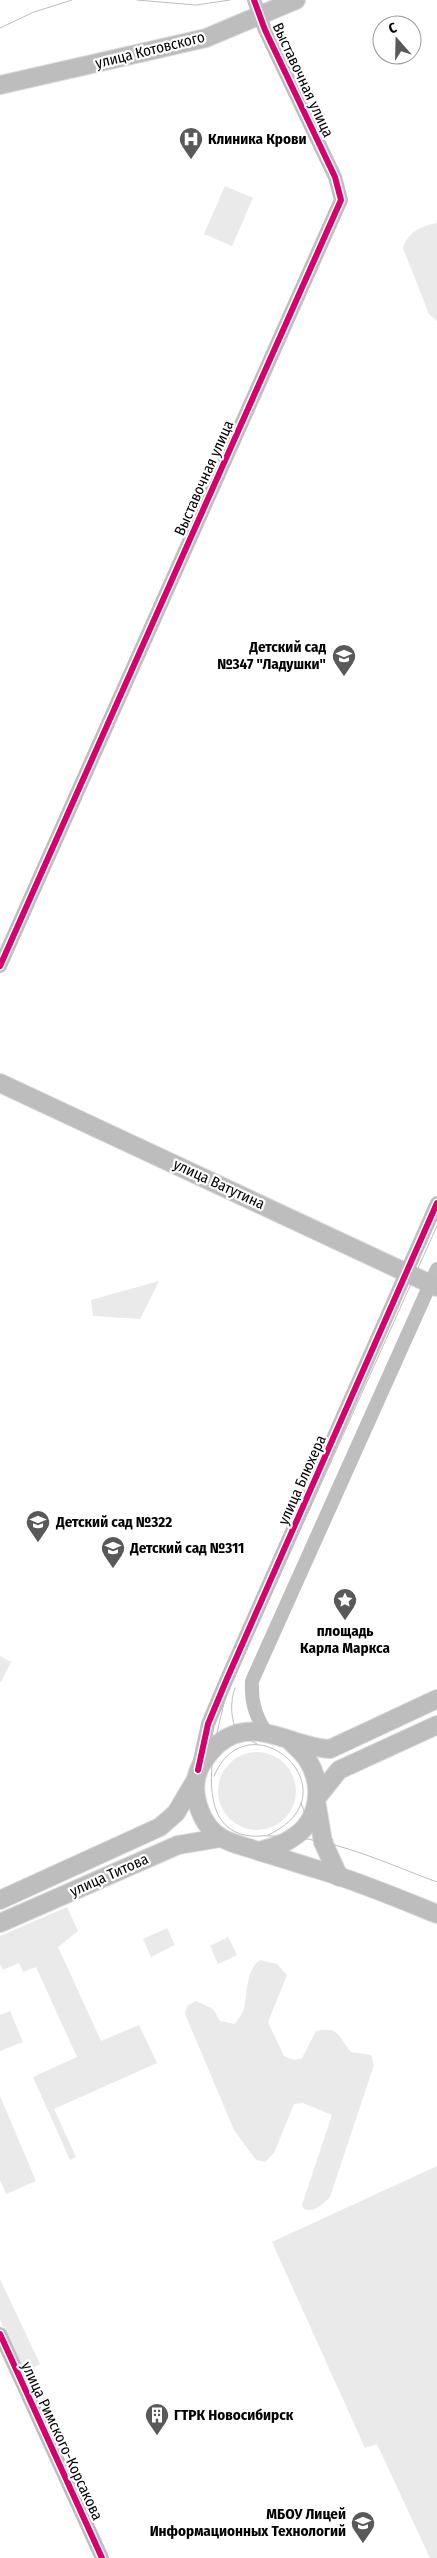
<svg xmlns="http://www.w3.org/2000/svg" width="437" height="2558" viewBox="0 0 437 2558" font-family="'Fira Sans Condensed',sans-serif">
	<style>
		.green { fill: #eaeaea }
		.lines { fill: none; stroke-linecap: round; stroke-linejoin: round }
		.major-casing { stroke: #dbdbdb; stroke-width: 20 }
		.minor { stroke: #bebebe; stroke-width: 14 }
		.major { stroke: #bdbdbd; stroke-width: 18 }
		.tram { stroke: #bdbdbd; stroke-width: 1 }
		.cycleway-casing { stroke: #fff; stroke-width: 9 }
		.cycleway { stroke: #d6006c; stroke-width: 6 }
		.labels { text-anchor: middle; stroke-width: 4.5; stroke-linejoin: round; paint-order: stroke }
		.street-label { font-size: 15px; fill: #000; stroke: #fff }
		.poi-label { font-size: 15px; font-weight: bold; fill: #000; stroke: #fff; text-anchor: start }
	</style>
	<rect width="100%" height="100%" fill="#fff"/>
	<g class="green">
		<path d="M225,186L253,198L232,246L204,234Z"/>
		<path d="M437,223V321L429,314L403,248C408,232 421,226 437,223Z"/>
		<path d="M159,1281L140,1319L93,1316L91,1300Z"/>
		<path d="M0,1656L11,1662L1,1682L0,1681Z"/>
		<circle cx="257" cy="1791" r="39"/>
		<path d="M67,1907L78,1931L58,1947L101,2041L139,2025L157,2063L54,2109L76,2157L70,2160L33,2077L77,2057L36,1967L23,1972L19,1963L3,1970L0,1964V1936Z"/>
		<path d="M167,1928L175,1945L151,1957L143,1939Z"/>
		<path d="M228,1937L237,1955L218,1964L210,1946Z"/>
		<path d="M260,1960L277,1964L287,1975L268,2022L284,2056L295,2060L302,2058L316,2031C340,2026 338,2037 351,2052L371,2055L374,2065L330,2197C323,2204 315,2213 304,2209L302,2205L332,2115L303,2103L294,2104L274,2153L265,2162L256,2160L234,2130L185,2014L187,2006L196,2001L213,2009L220,2021L235,2024C238,2019 242,2014 244,2009C247,1995 246,1969 260,1960Z"/>
		<path d="M10,2011L23,2042L0,2051V2015Z"/>
		<path d="M0,2096L36,2181L6,2194L0,2180Z"/>
		<path d="M437,2166V2558H430L377,2444L365,2448L272,2242Z"/>
		<path d="M0,2279L40,2364L24,2372L0,2320Z"/>
	</g>
	<g class="lines">
		<g class="major-casing">
			<g id="major">
				<path d="M0,85L206,38L296,0"/>
				<path d="M0,1083L437,1287"/>
				<path d="M437,1699L330,1749C290,1747 254,1714 218,1744C210,1752 200,1763 197,1775C191,1796 202,1827 222,1838C234,1845 248,1847 261,1852C282,1858 302,1865 323,1871C362,1883 400,1899 437,1914"/>
				<path d="M319,1795L339,1770L437,1725"/>
				<path d="M317,1806L323,1842L339,1877"/>
				<path d="M259,1851C270,1848 283,1845 292,1838C320,1821 324,1785 307,1759C303,1753 296,1747 291,1742"/>
				<path d="M0,1900L160,1827L176,1813L195,1781"/>
				<path d="M0,1923L178,1845L220,1838"/>
			</g>
		</g>
		<g class="minor">
			<path d="M0,966L341,200L335,177L265,30L254,0"/>
			<path d="M265,1731C255,1714 251,1702 252,1681L437,1269"/>
			<path d="M199,1765L208,1724L226,1681L437,1203"/>
			<path d="M0,2334L102,2558"/>
		</g>
		<use href="#major" class="major"/>
		<g class="tram">
			<path d="M137,0L196,5L230,0"/>
			<path d="M0,28L34,12L72,0"/>
			<path d="M437,1226L226,1695C217,1733 188,1830 251,1836C257,1837 263,1835 270,1836C287,1836 305,1838 322,1842C360,1850 401,1869 437,1882"/>
			<path d="M235,1688C230,1700 230,1723 239,1733C244,1737 252,1741 257,1744"/>
			<path d="M214,1776C249,1694 359,1793 268,1835"/>
			<path d="M301,1803C308,1822 314,1833 333,1840"/>
		</g>
		<g class="cycleway-casing">
			<g id="cycleway">
				<path d="M0,966L341,200L335,177L265,30L254,0"/>
				<path d="M198,1770L208,1724L226,1681L437,1203"/>
				<path d="M0,2334L102,2558"/>
			</g>
		</g>
		<use href="#cycleway" class="cycleway"/>
	</g>
	<defs>
		<g id="hospital-pin" transform="scale(1.25)"><path d="M0 17L-7.5 6A9.5 9.5 0 1 1 7.5 6Z" fill="#595959" stroke="#fff"/><path d="M-5-5h3v3.5h4V-5h3V5h-3V1.5h-4V5h-3Z" fill="#fff"/></g>
		<g id="school-pin" transform="scale(1.25)"><path d="M0 17L-7.5 6A9.5 9.5 0 1 1 7.5 6Z" fill="#595959" stroke="#fff"/><path d="M0-5L7-2L0 1L-7-2ZM-4 1L0 2.5L4 1V4Q0 6-4 4Z" fill="#fff"/></g>
		<g id="sight-pin" transform="scale(1.25)"><path d="M0 17L-7.5 6A9.5 9.5 0 1 1 7.5 6Z" fill="#595959" stroke="#fff"/><path d="M0-6L1.8-2.2L6-1.7L2.9 1.2L3.7 5.4L0 3.3L-3.7 5.4L-2.9 1.2L-6-1.7L-1.8-2.2Z" fill="#fff"/></g>
		<g id="building-pin" transform="scale(1.25)"><path d="M0 17L-7.5 6A9.5 9.5 0 1 1 7.5 6Z" fill="#595959" stroke="#fff"/><path d="M-4-6H4V6H1V3H-1V6H-4ZM-2.5-4.3h1.7v1.8h-1.7ZM.8-4.3h1.7v1.8H.8ZM-2.5-1h1.7V.8h-1.7ZM.8-1h1.7V.8H.8Z" fill="#fff"/></g>
	</defs>
	<g fill-rule="evenodd">
		<use href="#hospital-pin" x="191" y="139"/>
		<use href="#school-pin" x="344" y="656"/>
		<use href="#school-pin" x="38" y="1522"/>
		<use href="#school-pin" x="113" y="1548"/>
		<use href="#sight-pin" x="345" y="1600"/>
		<use href="#building-pin" x="157" y="2415"/>
		<use href="#school-pin" x="363" y="2523"/>
	</g>
	<g class="labels">
		<g class="street-label">
			<text transform="translate(150 50) rotate(-14)" y="5">улица Котовского</text>
			<text transform="translate(303 80) rotate(65)" y="5">Выставочная улица</text>
			<text transform="translate(204 478) rotate(-66)" y="5">Выставочная улица</text>
			<text transform="translate(219 1184) rotate(25)" y="5">улица Ватутина</text>
			<text transform="translate(302 1480) rotate(-66)" y="5">улица Блюхера</text>
			<text transform="translate(109 1875) rotate(-24)" y="5">улица Титова</text>
			<text transform="translate(62 2441) rotate(65)" y="5">улица Римского-Корсакова</text>
		</g>
		<g class="poi-label">
			<text x="208" y="144">Клиника Крови</text>
			<text x="326" y="652" text-anchor="end">Детский сад<tspan x="326" dy="17">№347 "Ладушки"</tspan></text>
			<text x="56" y="1527">Детский сад №322</text>
			<text x="130" y="1553">Детский сад №311</text>
			<text x="345" y="1636" text-anchor="middle">площадь<tspan x="345" dy="17">Карла Маркса</tspan></text>
			<text x="174" y="2420">ГТРК Новосибирск</text>
			<text x="346" y="2519" text-anchor="end">МБОУ Лицей<tspan x="346" dy="17">Информационных Технологий</tspan></text>
		</g>
	</g>
	<g transform="translate(397 40) rotate(340)"><circle r="24" fill="#ffffff" stroke="#999999"/>
	<path d="M0-4L9 19L0 12L-9 19Z" fill="#595959"/>
	<text y="-8" font-size="14" font-weight="bold" text-anchor="middle" fill="#000000">С</text>
	</g>
</svg>
